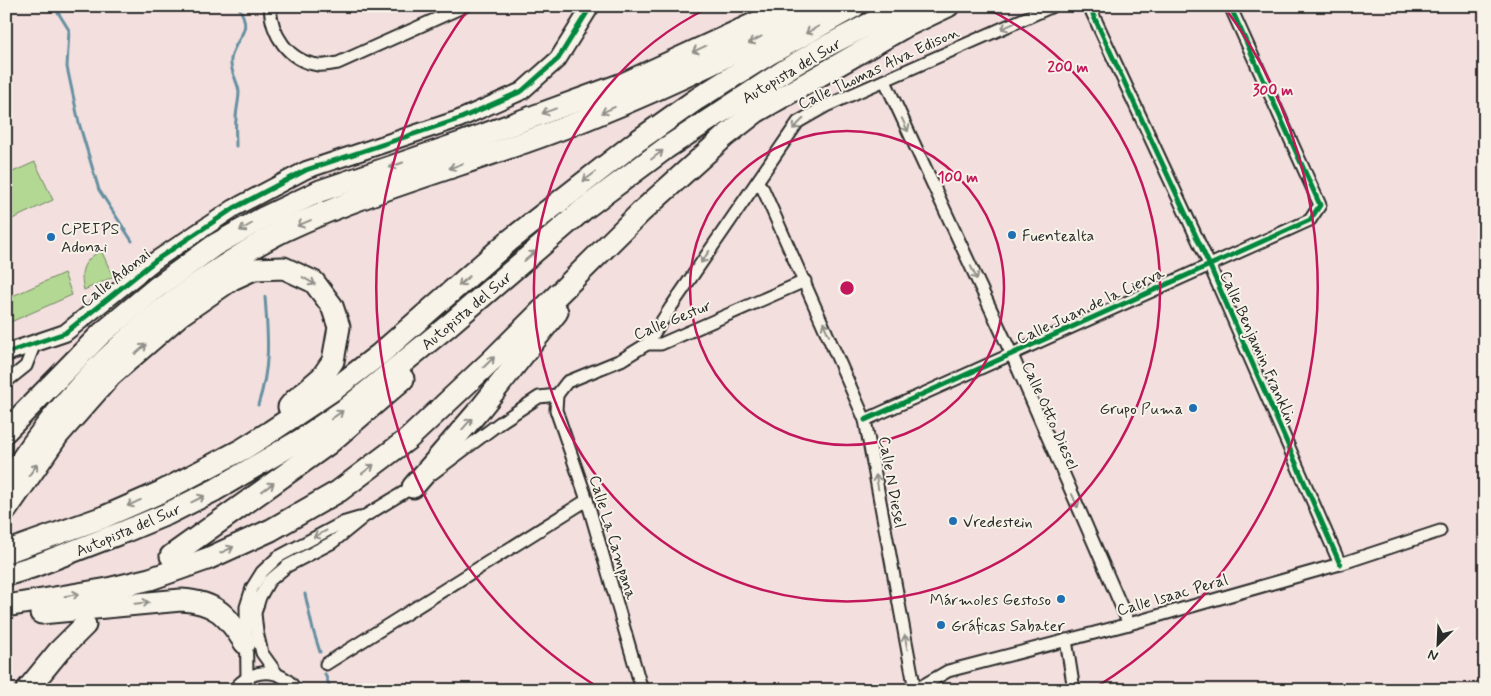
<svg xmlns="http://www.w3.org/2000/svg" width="1491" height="696" viewBox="0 0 1491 696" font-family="Mynerve,sans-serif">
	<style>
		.green { fill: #b3d893; stroke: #6f825f }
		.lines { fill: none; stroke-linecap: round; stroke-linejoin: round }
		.stream { stroke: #6690a1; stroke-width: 3 }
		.street-casing { stroke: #2b2b2b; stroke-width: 15 }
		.secondary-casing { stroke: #2b2b2b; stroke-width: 20 }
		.highway-casing { stroke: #2b2b2b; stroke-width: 25 }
		.street { stroke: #f7f3e8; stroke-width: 11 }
		.secondary { stroke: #f7f3e8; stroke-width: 16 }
		.highway { stroke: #f7f3e8; stroke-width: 21 }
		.cycleway-casing { stroke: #f7f3e8; stroke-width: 8 }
		.cycleway { stroke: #00873e; stroke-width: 5 }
		.oneway { stroke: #918f8a }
		.ring { fill: none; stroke: #c2185b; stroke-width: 2.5 }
		.poi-dot { fill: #1f6fb2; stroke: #f7f3e8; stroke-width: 2 }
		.labels { text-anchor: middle; stroke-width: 4; stroke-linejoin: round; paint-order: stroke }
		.street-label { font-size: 16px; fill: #2b2b2b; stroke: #f7f3e8 }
		.poi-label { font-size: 16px; fill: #2b2b2b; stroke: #f7f3e8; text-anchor: start }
		.centre { fill: #c2185b; stroke: #f7f3e8; stroke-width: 2.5 }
		.ring-label { font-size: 15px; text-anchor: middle; font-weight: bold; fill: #c2185b; stroke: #f7f3e8; stroke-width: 4; stroke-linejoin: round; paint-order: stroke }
	</style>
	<rect width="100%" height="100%" fill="#f2dfde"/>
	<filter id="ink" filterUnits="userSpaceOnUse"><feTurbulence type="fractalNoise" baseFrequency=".02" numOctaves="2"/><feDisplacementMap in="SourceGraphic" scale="10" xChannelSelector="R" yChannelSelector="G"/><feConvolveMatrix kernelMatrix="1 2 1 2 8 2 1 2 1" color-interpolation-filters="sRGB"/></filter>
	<g filter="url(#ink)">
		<g class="green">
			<path d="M35,162L53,200L6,222V175Z"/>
			<path d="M101,250L113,277L84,290C79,269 83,262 101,250Z"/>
			<path d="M64,273L72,295L6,324V299Z"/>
		</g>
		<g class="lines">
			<g class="stream">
				<path d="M54,6L69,30L67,67L79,123L99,190L132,241"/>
				<path d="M236,146C236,137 235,128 236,119C236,110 239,101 239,92C238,81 229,70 231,59C235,35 255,33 238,6"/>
				<path d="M258,405C271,365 268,337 265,297"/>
				<path d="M305,594L313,630L320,652"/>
				<path d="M325,674L331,690"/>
			</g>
			<g class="street-casing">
				<g id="street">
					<path d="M270,6C271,34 288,61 318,65C324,66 332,64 338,63L465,6"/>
					<path d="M1089,6L1209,264L1340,564"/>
					<path d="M885,81L1012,355L1129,624"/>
					<path d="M757,182L763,189L865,420L915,690"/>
					<path d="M647,344L671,307L798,122L826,106L1053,6"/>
					<path d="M6,382L26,366L35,343"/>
					<path d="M557,395L556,410L587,500L642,690"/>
					<path d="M557,395L567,382L621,360L647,344H661L805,281"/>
					<path d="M865,420L1310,220L1320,205L1230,6"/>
					<path d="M433,473L501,422L539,397L557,395"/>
					<path d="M1066,640L1074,690"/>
					<path d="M326,664L587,500"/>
					<path d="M277,674L262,653L257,632L255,613L260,597L269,581L287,566L333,542L365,516L416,485"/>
					<path d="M247,677L246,607L252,588L262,572L278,557L342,523L359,518"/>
					<path d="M234,690C250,668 281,666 296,690"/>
					<path d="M915,690L948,671L1129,624L1340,564L1440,531"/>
				</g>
			</g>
			<g class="secondary-casing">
				<path id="secondary" d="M6,353L65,333L156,260L234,208L306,170L459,119L522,91L558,59L591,6"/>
			</g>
			<g class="highway-casing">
				<g id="highway">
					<path d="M6,431L101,334L156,288L215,245L263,218L320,191L461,143L625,83L782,11"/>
					<path d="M6,484C58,399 125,333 207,277C232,260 258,243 285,230C383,184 489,159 589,118C631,101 672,83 713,63C749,45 784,24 820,6"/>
					<path d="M413,487L481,408L557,312"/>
					<path d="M6,510L58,435L111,375L180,315L232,279L254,269L284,268L314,282L332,306L339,327L333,361L322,377L294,401L289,407"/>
					<path d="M6,552L104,517L161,492L243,449L270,432L336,388L380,354L509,241L636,142L697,99L769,54L855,6"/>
					<path d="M171,556L328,444L403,379"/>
					<path d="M6,575L32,567L126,531L167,514L215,490L302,439L346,409L449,325L584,209L666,148L787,69L819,50L904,6"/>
					<path d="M6,606L108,589L150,579L207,559L271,530L339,491L408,439L492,360L641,212L724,137L756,112L906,26L948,6"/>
					<path d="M41,613L181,600C216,602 227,615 245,643"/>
					<path d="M27,690L59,651L85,625"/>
				</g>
			</g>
			<use href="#street" class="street"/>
			<use href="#secondary" class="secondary"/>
			<use href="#highway" class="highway"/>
			<g class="cycleway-casing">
				<g id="cycleway">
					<path d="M1089,6L1209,264L1340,564"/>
					<path d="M6,353L65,333L156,260L234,208L306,170L459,119L522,91L558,59L591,6"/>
					<path d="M865,420L1310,220L1320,205L1230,6"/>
				</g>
			</g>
			<use href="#cycleway" class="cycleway"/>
		</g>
		<defs><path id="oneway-shaft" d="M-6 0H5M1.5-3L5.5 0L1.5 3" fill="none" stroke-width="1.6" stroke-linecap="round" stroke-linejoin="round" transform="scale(1.25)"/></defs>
		<g class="oneway">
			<use href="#oneway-shaft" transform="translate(1008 26) rotate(156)"/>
			<use href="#oneway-shaft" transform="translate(812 30) rotate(151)"/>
			<use href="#oneway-shaft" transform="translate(755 40) rotate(152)"/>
			<use href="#oneway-shaft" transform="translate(699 49) rotate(156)"/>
			<use href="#oneway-shaft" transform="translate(608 110) rotate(156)"/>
			<use href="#oneway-shaft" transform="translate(549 111) rotate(160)"/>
			<use href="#oneway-shaft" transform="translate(798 124) rotate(135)"/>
			<use href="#oneway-shaft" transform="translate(905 125) rotate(65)"/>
			<use href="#oneway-shaft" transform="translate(657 155) rotate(-37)"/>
			<use href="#oneway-shaft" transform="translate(396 165) rotate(161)"/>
			<use href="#oneway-shaft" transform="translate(456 166) rotate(160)"/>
			<use href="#oneway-shaft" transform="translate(589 177) rotate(143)"/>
			<use href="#oneway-shaft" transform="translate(304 223) rotate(157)"/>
			<use href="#oneway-shaft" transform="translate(246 227) rotate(150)"/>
			<use href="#oneway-shaft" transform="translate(530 256) rotate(-41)"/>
			<use href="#oneway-shaft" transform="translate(705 257) rotate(125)"/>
			<use href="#oneway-shaft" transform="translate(974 273) rotate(65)"/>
			<use href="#oneway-shaft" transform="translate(309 281) rotate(31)"/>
			<use href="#oneway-shaft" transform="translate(464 281) rotate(139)"/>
			<use href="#oneway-shaft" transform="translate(826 329) rotate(-114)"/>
			<use href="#oneway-shaft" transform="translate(141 349) rotate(-41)"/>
			<use href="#oneway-shaft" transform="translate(489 362) rotate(-44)"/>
			<use href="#oneway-shaft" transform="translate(337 415) rotate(-35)"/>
			<use href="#oneway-shaft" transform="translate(467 424) rotate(-49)"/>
			<use href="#oneway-shaft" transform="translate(368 469) rotate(-37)"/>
			<use href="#oneway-shaft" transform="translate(33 470) rotate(-54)"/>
			<use href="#oneway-shaft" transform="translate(877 482) rotate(-100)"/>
			<use href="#oneway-shaft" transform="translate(268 487) rotate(-36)"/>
			<use href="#oneway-shaft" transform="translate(198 499) rotate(-26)"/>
			<use href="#oneway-shaft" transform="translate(1075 501) rotate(66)"/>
			<use href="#oneway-shaft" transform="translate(134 503) rotate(156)"/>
			<use href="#oneway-shaft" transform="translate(320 534) rotate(152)"/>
			<use href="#oneway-shaft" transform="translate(227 550) rotate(-25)"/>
			<use href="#oneway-shaft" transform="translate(72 595) rotate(-9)"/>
			<use href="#oneway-shaft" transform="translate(142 603) rotate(-5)"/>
			<use href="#oneway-shaft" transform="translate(906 642) rotate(-101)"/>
		</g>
	</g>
	<g class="ring">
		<circle cx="847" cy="288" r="157"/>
		<path d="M984 7A313 313 0 1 1 710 7"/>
		<path d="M601 689A470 470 0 0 1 469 8M1225 8A470 470 0 0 1 1093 689"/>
	</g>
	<g class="poi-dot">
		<circle cx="1012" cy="235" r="5"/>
		<circle cx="51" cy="237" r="5"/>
		<circle cx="1193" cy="408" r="5"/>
		<circle cx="953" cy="521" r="5"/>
		<circle cx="1061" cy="599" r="5"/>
		<circle cx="941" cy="625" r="5"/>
	</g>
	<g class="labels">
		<g class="street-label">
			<text transform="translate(878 67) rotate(-25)" y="6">Calle Thomas Alva Edison</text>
			<text transform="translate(791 70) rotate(-31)" y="6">Autopista del Sur</text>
			<text transform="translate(115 277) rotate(-38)" y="6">Calle Adonai</text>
			<text transform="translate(1090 305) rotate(-25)" y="6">Calle Juan de la Cierva</text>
			<text transform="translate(466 310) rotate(-40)" y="6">Autopista del Sur</text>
			<text transform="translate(672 319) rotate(-22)" y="6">Calle Gestur</text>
			<text transform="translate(1259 347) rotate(66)" y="6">Calle Benjamin Franklin</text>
			<text transform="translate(1051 415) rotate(66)" y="6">Calle Otto Diesel</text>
			<text transform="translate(893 482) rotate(80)" y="6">Calle N Diesel</text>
			<text transform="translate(128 529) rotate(-23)" y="6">Autopista del Sur</text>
			<text transform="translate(614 537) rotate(73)" y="6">Calle La Campana</text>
			<text transform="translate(1172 594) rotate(-16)" y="6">Calle Isaac Peral</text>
		</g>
		<g class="poi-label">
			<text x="61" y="234">CPEIPS<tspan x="61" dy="18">Adonai</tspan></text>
			<text x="1022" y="241">Fuentealta</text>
			<text x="1183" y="414" text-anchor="end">Grupo Puma</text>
			<text x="963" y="527">Vredestein</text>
			<text x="1051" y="605" text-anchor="end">Mármoles Gestoso</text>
			<text x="951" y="631">Gráficas Sabater</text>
		</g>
	</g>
	<circle cx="847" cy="288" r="8" class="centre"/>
	<g class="ring-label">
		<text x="1068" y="72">200 m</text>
		<text x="1273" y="95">300 m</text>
		<text x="958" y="182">100 m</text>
	</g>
	<rect width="1491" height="696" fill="none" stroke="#f7f3e8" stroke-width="25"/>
	<rect x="12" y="12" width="1466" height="671" fill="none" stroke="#2b2b2b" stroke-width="2" filter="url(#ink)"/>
	<g transform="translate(1438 644) rotate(204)" stroke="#f7f3e8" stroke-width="4" paint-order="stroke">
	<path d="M0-4L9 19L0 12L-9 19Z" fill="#2b2b2b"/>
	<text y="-8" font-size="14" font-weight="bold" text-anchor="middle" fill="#2b2b2b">N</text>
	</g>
</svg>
